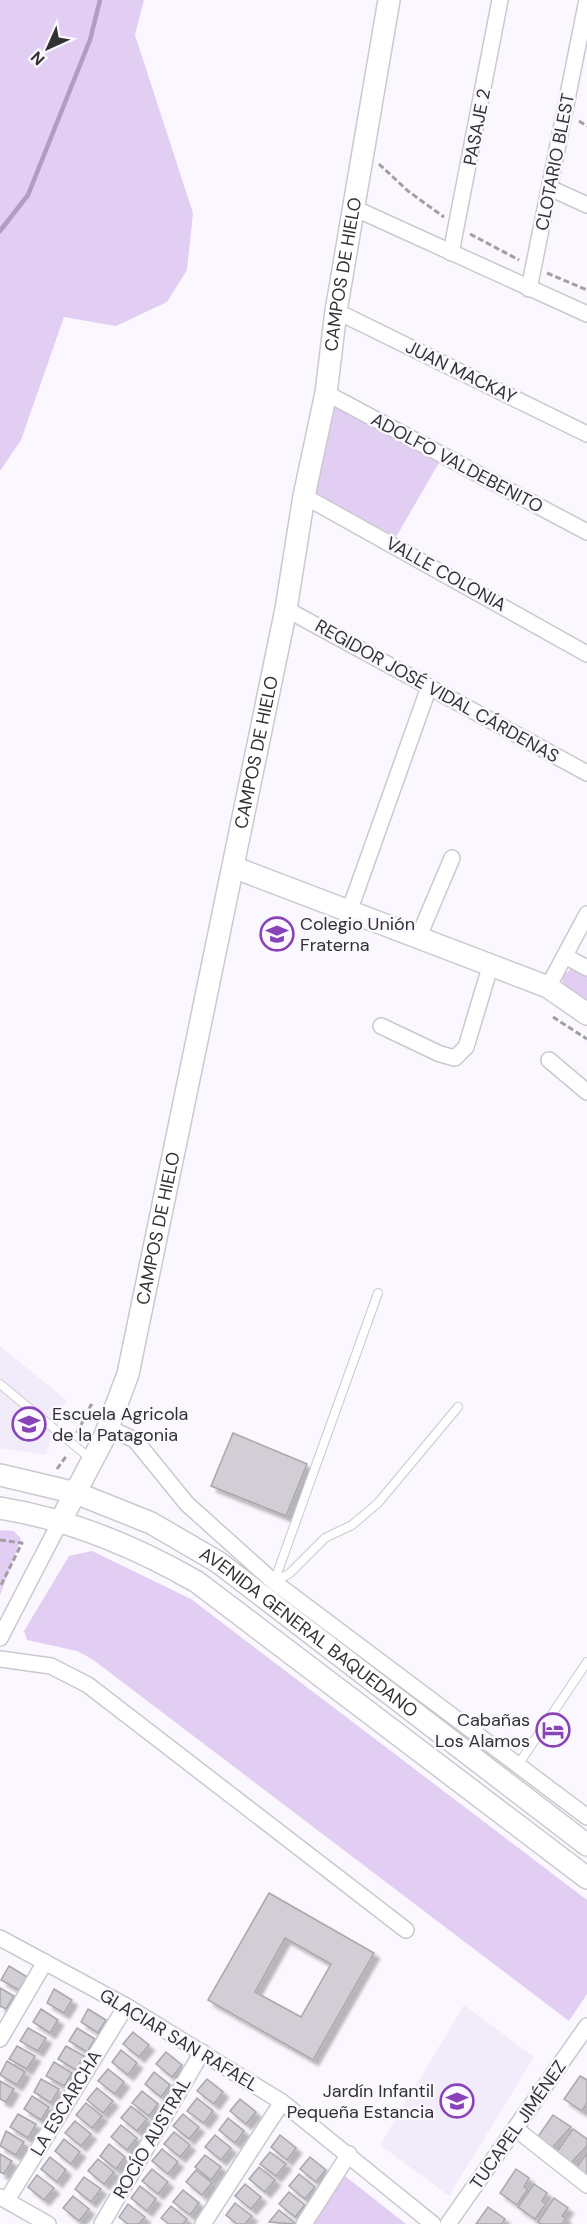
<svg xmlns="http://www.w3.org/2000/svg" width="587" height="2224" viewBox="0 0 587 2224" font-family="'DM Sans',sans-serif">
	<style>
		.built { fill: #f2ebf9 }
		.green { fill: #e2cef3 }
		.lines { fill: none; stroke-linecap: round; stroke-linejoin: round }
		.stream { stroke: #b19dc3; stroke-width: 4.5 }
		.building { fill: #d2ced5; stroke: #a9a6ac; stroke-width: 1.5; fill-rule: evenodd; filter: url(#shadow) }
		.lane-casing { stroke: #ccc8cf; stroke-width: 10 }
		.street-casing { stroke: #ccc8cf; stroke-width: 18 }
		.secondary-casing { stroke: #ccc8cf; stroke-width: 24 }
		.path { stroke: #a29fa4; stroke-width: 3; stroke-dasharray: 6 3; stroke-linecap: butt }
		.lane { stroke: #fff; stroke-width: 8 }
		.street { stroke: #fff; stroke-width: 15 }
		.secondary { stroke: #fff; stroke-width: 21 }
		.labels { text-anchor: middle; stroke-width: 5; stroke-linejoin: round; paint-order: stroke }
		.street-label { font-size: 18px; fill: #323133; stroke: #faf7fe }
		.poi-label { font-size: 18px; fill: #323133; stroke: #faf7fe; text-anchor: start }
	</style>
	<defs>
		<filter id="shadow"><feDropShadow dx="5.5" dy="5.5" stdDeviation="1.5" flood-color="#0004"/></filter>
	</defs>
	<rect width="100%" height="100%" fill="#faf7fe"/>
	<g class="built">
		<path d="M0,1346L66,1400L46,1455L0,1448Z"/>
		<path d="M464,2005L534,2057L449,2196L380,2145Z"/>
	</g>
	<g class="green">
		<path d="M0,0H144L135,35L193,213L187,270L167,302L116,326L64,317L21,440L0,471Z"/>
		<path d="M330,401L440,461L396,537L311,491Z"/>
		<path d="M571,969L587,975V1004L562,986L563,975Z"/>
		<path d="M0,1530L14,1531L21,1539L0,1595Z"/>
		<path d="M92,1551L191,1599L587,1900V1994L569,2021L92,1659L77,1651L27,1640L24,1631L69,1556Z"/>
		<path d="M345,2176L406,2224H313Z"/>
	</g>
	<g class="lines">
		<path class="stream" d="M0,231L28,195L90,40L100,0"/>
	</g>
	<g class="building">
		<path d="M233,1433L307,1464L286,1516L211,1486Z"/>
		<path d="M269,1893L374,1953L313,2060L208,2000ZM285,1938L331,1964L301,2017L255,1992Z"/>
		<path d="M9,1966L27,1977L19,1990L1,1980Z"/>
		<path d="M0,1988L14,1996L6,2009L0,2006Z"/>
		<path d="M54,1989L72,2000L64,2013L47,2003Z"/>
		<path d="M41,2009L58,2020L50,2033L33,2022Z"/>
		<path d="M88,2009L106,2020L98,2033L81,2022Z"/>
		<path d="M28,2028L46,2038L38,2051L20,2041Z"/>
		<path d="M77,2028L95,2039L87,2052L69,2041Z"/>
		<path d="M133,2032L149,2045L139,2057L123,2044Z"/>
		<path d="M17,2046L35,2056L27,2069L9,2059Z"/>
		<path d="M66,2046L84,2056L76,2070L58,2059Z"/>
		<path d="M121,2050L137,2063L128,2075L112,2062Z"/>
		<path d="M166,2052L182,2065L172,2077L156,2064Z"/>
		<path d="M7,2061L25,2072L17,2085L0,2075Z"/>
		<path d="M54,2062L72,2073L64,2086L46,2076Z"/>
		<path d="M108,2069L124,2082L115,2094L98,2081Z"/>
		<path d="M154,2072L170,2085L161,2097L145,2084Z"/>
		<path d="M580,2076L587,2080V2103L582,2111L564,2099Z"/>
		<path d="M41,2079L59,2089L51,2103L34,2092Z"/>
		<path d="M207,2079L223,2092L214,2104L197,2091Z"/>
		<path d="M0,2081L14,2089L6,2102L0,2099Z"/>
		<path d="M97,2088L113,2101L103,2113L87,2100Z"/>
		<path d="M142,2091L158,2104L149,2116L132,2103Z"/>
		<path d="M32,2096L49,2107L41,2120L24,2109Z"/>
		<path d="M197,2098L213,2111L204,2123L187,2111Z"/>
		<path d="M240,2099L256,2112L246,2124L230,2111Z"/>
		<path d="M86,2103L102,2116L92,2128L76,2115Z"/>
		<path d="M131,2106L147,2119L137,2131L121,2118Z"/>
		<path d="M18,2114L36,2124L28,2138L10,2127Z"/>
		<path d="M183,2114L199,2127L189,2139L173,2126Z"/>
		<path d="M553,2115L571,2127L551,2149L537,2138Z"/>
		<path d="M228,2118L244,2131L235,2143L219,2130Z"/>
		<path d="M75,2121L91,2134L81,2146L65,2133Z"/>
		<path d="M121,2125L137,2138L127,2150L111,2137Z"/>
		<path d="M573,2129L587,2139V2146L571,2163L556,2153Z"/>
		<path d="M6,2131L24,2142L16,2155L0,2146Z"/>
		<path d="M174,2132L190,2145L180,2157L164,2144Z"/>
		<path d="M215,2135L231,2148L221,2160L205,2147Z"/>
		<path d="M280,2135L296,2148L287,2160L271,2147Z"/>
		<path d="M64,2139L80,2152L71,2164L55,2151Z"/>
		<path d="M109,2144L125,2157L116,2169L100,2156Z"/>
		<path d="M162,2149L178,2162L168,2174L152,2161Z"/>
		<path d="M270,2152L286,2164L276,2176L260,2164Z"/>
		<path d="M587,2153V2176L576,2168Z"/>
		<path d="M0,2154L12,2161L4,2174L0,2172Z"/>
		<path d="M205,2155L221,2167L211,2180L195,2167Z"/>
		<path d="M50,2157L66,2170L57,2182L41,2169Z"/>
		<path d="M310,2157L326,2170L316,2182L300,2169Z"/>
		<path d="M98,2159L114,2172L104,2184L88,2171Z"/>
		<path d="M259,2167L275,2180L265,2192L249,2179Z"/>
		<path d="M152,2169L168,2182L158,2194L142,2181Z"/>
		<path d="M516,2169L529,2178L524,2187L528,2189L517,2205L500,2193Z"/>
		<path d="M196,2170L212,2183L202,2195L186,2182Z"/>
		<path d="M299,2174L315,2187L305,2199L289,2186Z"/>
		<path d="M37,2175L54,2188L44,2200L28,2187Z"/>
		<path d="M84,2177L101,2189L91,2202L75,2189Z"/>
		<path d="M245,2184L261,2197L251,2209L235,2196Z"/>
		<path d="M534,2184L547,2193L542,2201L546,2204L535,2219L518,2207Z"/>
		<path d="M140,2186L156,2199L147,2211L131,2198Z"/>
		<path d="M183,2190L199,2203L190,2215L173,2202Z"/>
		<path d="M289,2192L305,2205L295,2217L279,2204Z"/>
		<path d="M73,2196L89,2209L79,2221L63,2208Z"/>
		<path d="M554,2198L568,2208L562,2216L566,2218L562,2224H541L538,2222Z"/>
		<path d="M235,2203L252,2216L245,2224H237L226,2215Z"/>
		<path d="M128,2204L145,2217L139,2224H128L119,2217Z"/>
		<path d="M171,2206L187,2219L183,2224H169L161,2218Z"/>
		<path d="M488,2207L505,2219L502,2224H476Z"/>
		<path d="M279,2210L295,2223L294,2224L269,2222Z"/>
	</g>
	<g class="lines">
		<g class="lane-casing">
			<g id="lane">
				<path d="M0,1384L91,1459"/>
				<path d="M274,1582L378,1293"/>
				<path d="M274,1582L290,1573L325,1538L352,1525L378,1503L458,1407"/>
				<path d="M518,1765L587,1662"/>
			</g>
		</g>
		<g class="street-casing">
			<g id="street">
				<path d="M550,188L587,205"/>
				<path d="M354,208L587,314"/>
				<path d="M451,253L500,0"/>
				<path d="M529,289L587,0"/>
				<path d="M336,311L587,434"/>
				<path d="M326,393L587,532"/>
				<path d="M304,496L587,654"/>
				<path d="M286,609L587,773"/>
				<path d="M350,909L429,687"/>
				<path d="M419,936L452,858"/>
				<path d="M565,956L587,968"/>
				<path d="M548,987L587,914"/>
				<path d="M381,1026L440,1054L455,1058L466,1047L491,964"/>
				<path d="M549,1060L587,1092"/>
				<path d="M109,1428L135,1440L187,1504L274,1582L587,1817"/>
				<path d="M0,1638L60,1522"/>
				<path d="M0,1659L51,1666L88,1685L406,1930"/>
				<path d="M0,1938L126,2006L282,2102L433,2224"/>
				<path d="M0,2039L45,1962"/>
				<path d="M516,2129L587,2185"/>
				<path d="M0,2197L48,2224"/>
				<path d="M7,2200L126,2006"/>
				<path d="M102,2224L202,2052"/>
				<path d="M203,2224L282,2102"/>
				<path d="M304,2224L349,2154"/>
				<path d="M448,2224L587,2026"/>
			</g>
		</g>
		<g class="secondary-casing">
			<g id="secondary">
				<path d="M233,867L548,987L587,1014"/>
				<path id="s1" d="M0,1475L76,1493L151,1523L218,1562L587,1845"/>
				<path d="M0,1508C69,1519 136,1547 197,1582L587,1878"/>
				<path id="s2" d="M60,1522L104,1438L128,1374L286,609L304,496L326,393L336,311L389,0"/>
			</g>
		</g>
		<g class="path">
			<path d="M579,121L587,126"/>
			<path d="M379,164L408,191L444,217"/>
			<path d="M470,234L519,260"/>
			<path d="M547,273L587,290"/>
			<path d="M553,1017L587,1039"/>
			<path d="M77,1433L91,1405L95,1407"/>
			<path d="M57,1469L67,1455"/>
			<path d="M0,1540L22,1543L0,1587"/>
		</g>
		<use href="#lane" class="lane"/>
		<use href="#street" class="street"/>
		<use href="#secondary" class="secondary"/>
	</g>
	<defs>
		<g id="school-ring" transform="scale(1.725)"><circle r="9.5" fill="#faf7fe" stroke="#8943b7" stroke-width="1.5"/><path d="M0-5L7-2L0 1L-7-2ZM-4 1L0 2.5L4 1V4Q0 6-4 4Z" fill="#8943b7"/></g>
		<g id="hotel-ring" transform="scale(1.725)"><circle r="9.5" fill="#faf7fe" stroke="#8943b7" stroke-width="1.5"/><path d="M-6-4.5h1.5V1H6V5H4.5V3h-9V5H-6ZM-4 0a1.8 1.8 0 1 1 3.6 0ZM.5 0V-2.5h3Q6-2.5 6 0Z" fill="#8943b7"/></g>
	</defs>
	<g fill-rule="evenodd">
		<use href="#school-ring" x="277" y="934"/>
		<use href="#school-ring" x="29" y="1424"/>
		<use href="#hotel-ring" x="553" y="1730"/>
		<use href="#school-ring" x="457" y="2101"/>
	</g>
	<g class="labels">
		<g class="street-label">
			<text transform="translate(477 127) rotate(-79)" y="6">PASAJE 2</text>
			<text transform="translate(555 162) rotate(-79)" y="6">CLOTARIO BLEST</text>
			<text dy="6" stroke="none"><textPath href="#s2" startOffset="1284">CAMPOS DE HIELO</textPath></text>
			<text transform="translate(461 372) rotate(26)" y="6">JUAN MACKAY</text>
			<text transform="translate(457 463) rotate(28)" y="6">ADOLFO VALDEBENITO</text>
			<text transform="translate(446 574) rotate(29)" y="6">VALLE COLONIA</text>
			<text transform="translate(437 691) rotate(29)" y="6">REGIDOR JOSÉ VIDAL CÁRDENAS</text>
			<text dy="6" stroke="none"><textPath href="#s2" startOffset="798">CAMPOS DE HIELO</textPath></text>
			<text dy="6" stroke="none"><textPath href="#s2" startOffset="312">CAMPOS DE HIELO</textPath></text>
			<text dy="6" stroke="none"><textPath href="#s1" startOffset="351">AVENIDA GENERAL BAQUEDANO</textPath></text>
			<text transform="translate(179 2040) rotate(31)" y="6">GLACIAR SAN RAFAEL</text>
			<text transform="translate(66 2103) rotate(-59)" y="6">LA ESCARCHA</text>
			<text transform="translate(518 2125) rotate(-55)" y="6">TUCAPEL JIMÉNEZ</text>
			<text transform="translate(152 2138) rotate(-60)" y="6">ROCÍO AUSTRAL</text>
		</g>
		<g class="poi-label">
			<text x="300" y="930">Colegio Unión<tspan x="300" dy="21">Fraterna</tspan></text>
			<text x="52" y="1420">Escuela Agricola<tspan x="52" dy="21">de la Patagonia</tspan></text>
			<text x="530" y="1726" text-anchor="end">Cabañas<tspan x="530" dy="21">Los Alamos</tspan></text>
			<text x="434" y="2097" text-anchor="end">Jardín Infantil<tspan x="434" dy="21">Pequeña Estancia</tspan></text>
		</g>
	</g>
	<g transform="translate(48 48) rotate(225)" stroke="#faf7fe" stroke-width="4.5" paint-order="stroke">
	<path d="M0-4.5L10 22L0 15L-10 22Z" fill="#323133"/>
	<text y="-9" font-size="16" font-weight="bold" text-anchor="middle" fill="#323133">N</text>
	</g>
</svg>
